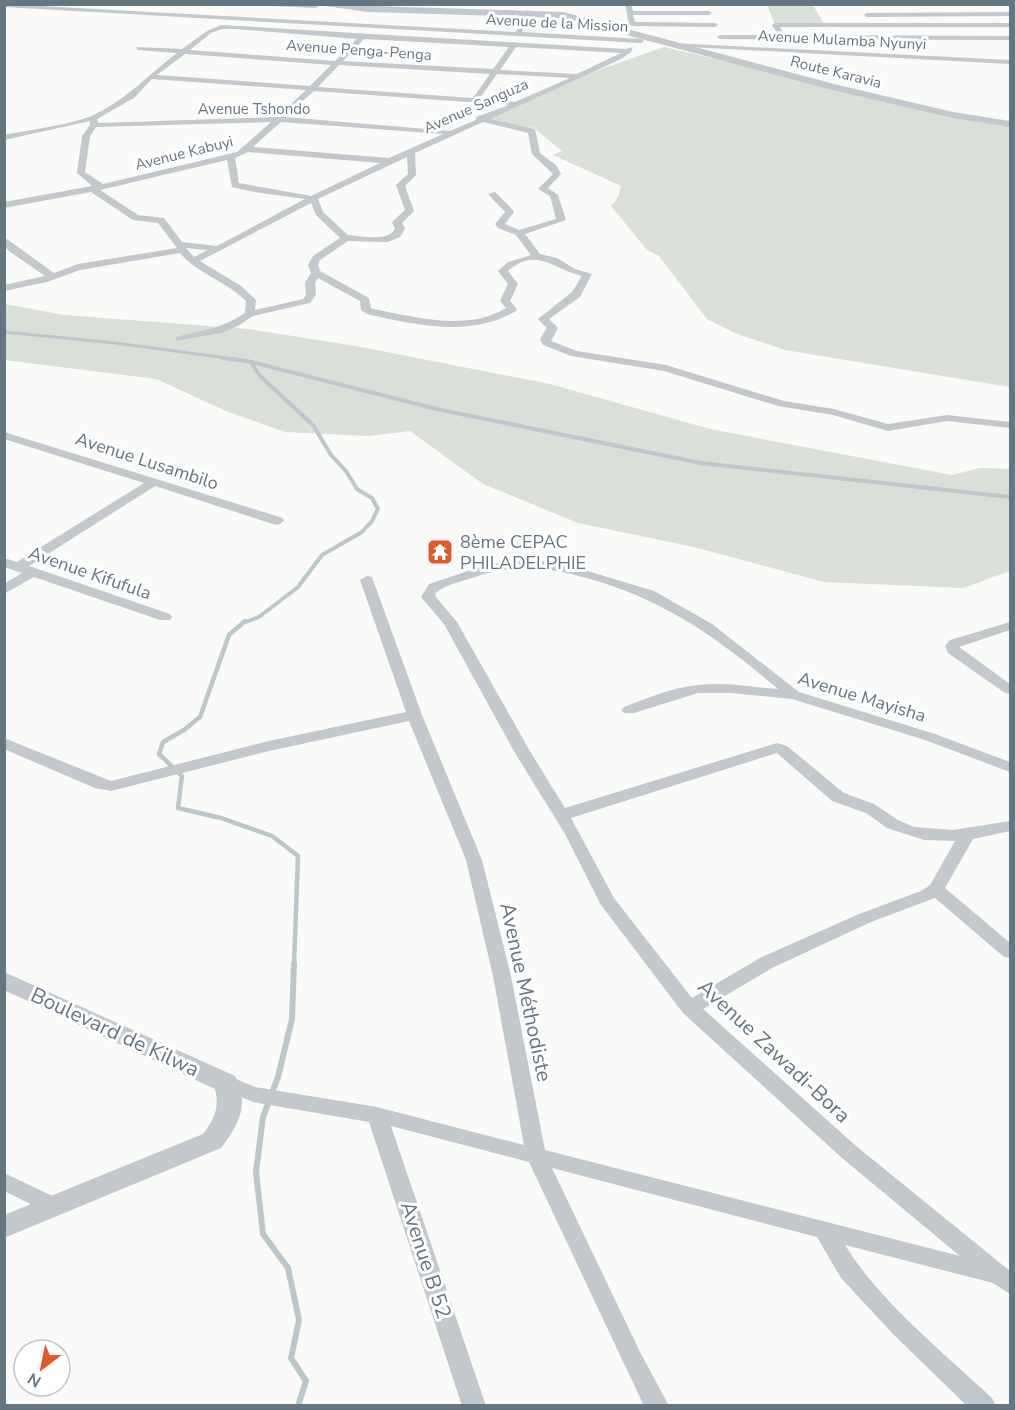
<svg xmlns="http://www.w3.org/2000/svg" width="1015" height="1410" viewBox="0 0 1015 1410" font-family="'Nunito Sans',sans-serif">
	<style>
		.green { fill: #dadfd7 }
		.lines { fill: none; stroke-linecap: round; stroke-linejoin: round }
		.stream-far3 { stroke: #bbc7cb; stroke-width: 3 }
		.stream-far2 { stroke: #bbc7cb; stroke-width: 4 }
		.stream-far1 { stroke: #bbc7cb; stroke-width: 4.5 }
		.stream { stroke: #bbc7cb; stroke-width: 6 }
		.minor { fill: #c3c8cc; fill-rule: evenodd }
		.tertiary { fill: #c3c8cc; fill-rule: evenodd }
		.labels { text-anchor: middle; stroke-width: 6; stroke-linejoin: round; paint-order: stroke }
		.far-street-label { font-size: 15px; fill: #657683; stroke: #fff }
		.street-label { font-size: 18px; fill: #657683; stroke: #fff }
		.poi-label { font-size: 18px; fill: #657683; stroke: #fff; text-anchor: start }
		.near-street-label { font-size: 21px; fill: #657683; stroke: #fff }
	</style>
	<rect width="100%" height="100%" fill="#fafaf8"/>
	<g class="green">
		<path d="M767,5H813L824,24H775Z"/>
		<path d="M664,47L970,119L1010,125V387L785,350L737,334L707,319L659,256L647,250L611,206L618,197L621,186L553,155L562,151L534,128L479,119L567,81Z"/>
		<path d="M5,304L64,315L248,329L356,346L550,384L710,429L952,475L980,468L1010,469V571L963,588L824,582L694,547L578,523L483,484L410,431L369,436L285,432L226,411L156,379L5,360Z"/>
	</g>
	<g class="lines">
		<path class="stream-far3" d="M4,332L115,343L234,359"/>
		<g class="stream-far2">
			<path d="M223,358L247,361L441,410L701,463L1010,497"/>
			<path d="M243,623L259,617L298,587L322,555L362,532L372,521L378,509L372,498L357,489L346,471L331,455L313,425L260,376L251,362"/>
		</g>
		<path class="stream-far1" d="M245,621L229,635L200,717L184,730L163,742L159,754L182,776L178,808L221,818L272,836L298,856L294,965"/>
		<path class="stream" d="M294,964L292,1019L278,1077L263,1117L256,1172L263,1234L288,1268L299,1320L291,1358L306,1381L298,1406"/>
		<g class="minor">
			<path d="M4,4L516,32L525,12L528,10L531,12L522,32L641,39L644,41L641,43L4,7Z"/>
			<path d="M225,4H318L319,6L316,8Z"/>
			<path d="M625,4H631L633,11H709L712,13L709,15H633L635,22L715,23L718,25L715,27L632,26L629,24Z"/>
			<path d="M1010,12V16L867,17L864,15L867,13Z"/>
			<path d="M775,23H1010V27H780L784,35L1010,36V40L720,39L717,37L720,35H778L772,25Z"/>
			<path d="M221,25L626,49L633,47L631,52L621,59L490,119L535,129L540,153L556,165L561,174L548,188L558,195L566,220L525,234L540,254L557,258L575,269L592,274L580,297L549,319L558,328L551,341L577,351L666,365L784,401L834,409L888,424L947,415L1010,422V428L947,421L888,431L833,415L778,406L664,371L571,356L543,345L540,339L547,328L538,319L572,292L582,276C554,270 537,246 508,271L518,284L510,301L517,309L516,311C471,338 415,325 367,314L361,310L360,301L318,278L315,283L316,295L310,303L253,316L238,326L221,333L176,341V337C200,331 224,328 245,313L246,301C226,281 198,274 180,253L80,270L47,282L4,291V285L45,276L9,251L4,246V237L54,273L78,264L177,248L158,223L133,220L91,192L4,208V202L92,186L77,173L82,136L90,125V121L4,140V135C29,130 69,125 91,116C124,102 149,74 177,53L138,50L136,47L182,49L207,31ZM222,29H236L357,39L335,61L190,50L211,33ZM364,39L509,47L493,69L343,61ZM516,47L621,53L577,74L500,70ZM185,54L331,65L310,86L157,75ZM339,65L490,74L473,98L318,87ZM497,74L570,78L515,102L480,98ZM152,79L306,90L277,117L98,123L97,119L134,98ZM314,91L509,105L476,117V120L450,131L285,117ZM271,122L237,152L103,184L85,172L90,136L96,127ZM281,122L443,134L389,158L253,147ZM483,122L528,133L532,154L553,174L538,189L550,196L556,219L519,230L505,224L514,212L513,210L495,192L488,194L505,212L495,224L498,228L516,235L531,255L508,262L498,271L508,284L500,301L506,308C466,332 416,317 374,309L371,308L369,298L320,271L318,265L320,260L348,241L388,242L400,237L405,229L402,223L414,211L405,186L416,175L415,153ZM248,152L380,163L311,196L239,183L235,158ZM407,157L408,174L396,185L405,210L392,222L395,229C388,242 361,236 348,235L323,212L318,199ZM227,160L232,187L254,192L305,199L217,246L182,242L164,218L138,215L100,190ZM311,203L316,215L340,238L313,256L308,265L311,273L305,283L306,295L303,299L255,310L256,300L241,286L200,261ZM186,248L208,250L194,257Z"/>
			<path d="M672,43L1010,60V64L670,46Z"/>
			<path d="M4,432L283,518L284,521L278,525L273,524L155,486L29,566L170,614L172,617L170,620H160L34,577L4,594V584L22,573L4,567V558L17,562L144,483L4,439Z"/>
			<path d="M521,559L561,563L654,591L712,624L799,692L935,734L1010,762V772L925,740L792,699L731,693H698L634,713H624L621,710L624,707C648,698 673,687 699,685C725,682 752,687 778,689C719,639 665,600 590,579C551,568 517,563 478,576C465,581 445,584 436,593L435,596L457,622L531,753L565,808L777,743L787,746L844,793L874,804L898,820L914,827L953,830L1010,821V831L973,839L945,888L1010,943V958L1004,957L935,898L871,922L772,968L703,1009L856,1146L1010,1271V1294L993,1283L845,1245C880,1302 943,1352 992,1398L996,1406H967L893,1334L841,1278L817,1237L552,1168L640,1352L669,1406H644L529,1162L391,1126L486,1406H462L369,1122L253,1102L219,1088L216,1083L219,1078L226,1075L255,1087L377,1107L524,1145L493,976L466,860L409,721L269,751L111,791L95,788L4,749V738L111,781L269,741L406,712L360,580L367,576L372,577L422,715L482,860L511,976L545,1150L960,1256L842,1158L683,1013L601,905L565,834L515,753L444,624L421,597L429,584L483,566ZM777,753L832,801L866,813L887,828L924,840L955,841L930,885L921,891L859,914L760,958L692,998L614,898L571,818Z"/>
			<path d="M1010,622V630L959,647L1010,684V694L1005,693L948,653L945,646L950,640Z"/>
			<path d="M4,1173L63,1201L67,1207L63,1213L56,1216L49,1213L4,1191Z"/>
		</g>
		<g class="tertiary">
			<path d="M310,4L563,12L838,85L953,112L1010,121V127L953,118L836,91L563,18L368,12Z"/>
			<path d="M4,972L235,1076C250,1104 239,1125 221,1148L4,1238V1215L203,1134C214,1119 220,1108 215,1089L4,990Z"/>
		</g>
	</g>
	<defs>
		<g id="temple-square" transform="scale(1.35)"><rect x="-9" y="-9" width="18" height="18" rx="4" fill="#e4572e" stroke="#fff"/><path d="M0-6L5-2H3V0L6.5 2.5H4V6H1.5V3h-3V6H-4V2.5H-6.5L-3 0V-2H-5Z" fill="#fff"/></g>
	</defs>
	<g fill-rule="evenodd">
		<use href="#temple-square" x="440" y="552"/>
	</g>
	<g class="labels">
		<g class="far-street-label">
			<text transform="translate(557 23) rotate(3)" y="5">Avenue de la Mission</text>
			<text transform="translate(842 40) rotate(3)" y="5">Avenue Mulamba Nyunyi</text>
			<text transform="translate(359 50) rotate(4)" y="5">Avenue Penga-Penga</text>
			<text transform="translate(836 72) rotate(14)" y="5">Route Karavia</text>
			<text transform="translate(476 106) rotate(-24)" y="5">Avenue Sanguza</text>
			<text x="254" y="114">Avenue Tshondo</text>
			<text transform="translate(184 153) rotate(-14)" y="5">Avenue Kabuyi</text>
		</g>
		<g class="street-label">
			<text transform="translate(147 461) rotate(18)" y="6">Avenue Lusambilo</text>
			<text transform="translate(90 573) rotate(19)" y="6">Avenue Kifufula</text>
			<text transform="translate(862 697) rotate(17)" y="6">Avenue Mayisha</text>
		</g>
		<g class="poi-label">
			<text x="460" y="548">8ème CEPAC<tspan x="460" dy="21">PHILADELPHIE</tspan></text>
		</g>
		<g class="near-street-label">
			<text transform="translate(526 992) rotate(78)" y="7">Avenue Méthodiste</text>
			<text transform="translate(115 1032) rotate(25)" y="7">Boulevard de Kilwa</text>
			<text transform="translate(774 1051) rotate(43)" y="7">Avenue Zawadi-Bora</text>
			<text transform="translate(426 1260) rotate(72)" y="7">Avenue B 52</text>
		</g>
	</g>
	<rect width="1015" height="1410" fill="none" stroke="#657683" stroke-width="12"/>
	<g transform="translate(42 1368) rotate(212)"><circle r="28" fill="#ffffff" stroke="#c1c8cd" stroke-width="1.5"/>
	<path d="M0-4.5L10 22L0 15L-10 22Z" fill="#e4572e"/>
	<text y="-9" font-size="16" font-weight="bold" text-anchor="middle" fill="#657683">N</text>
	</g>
</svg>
